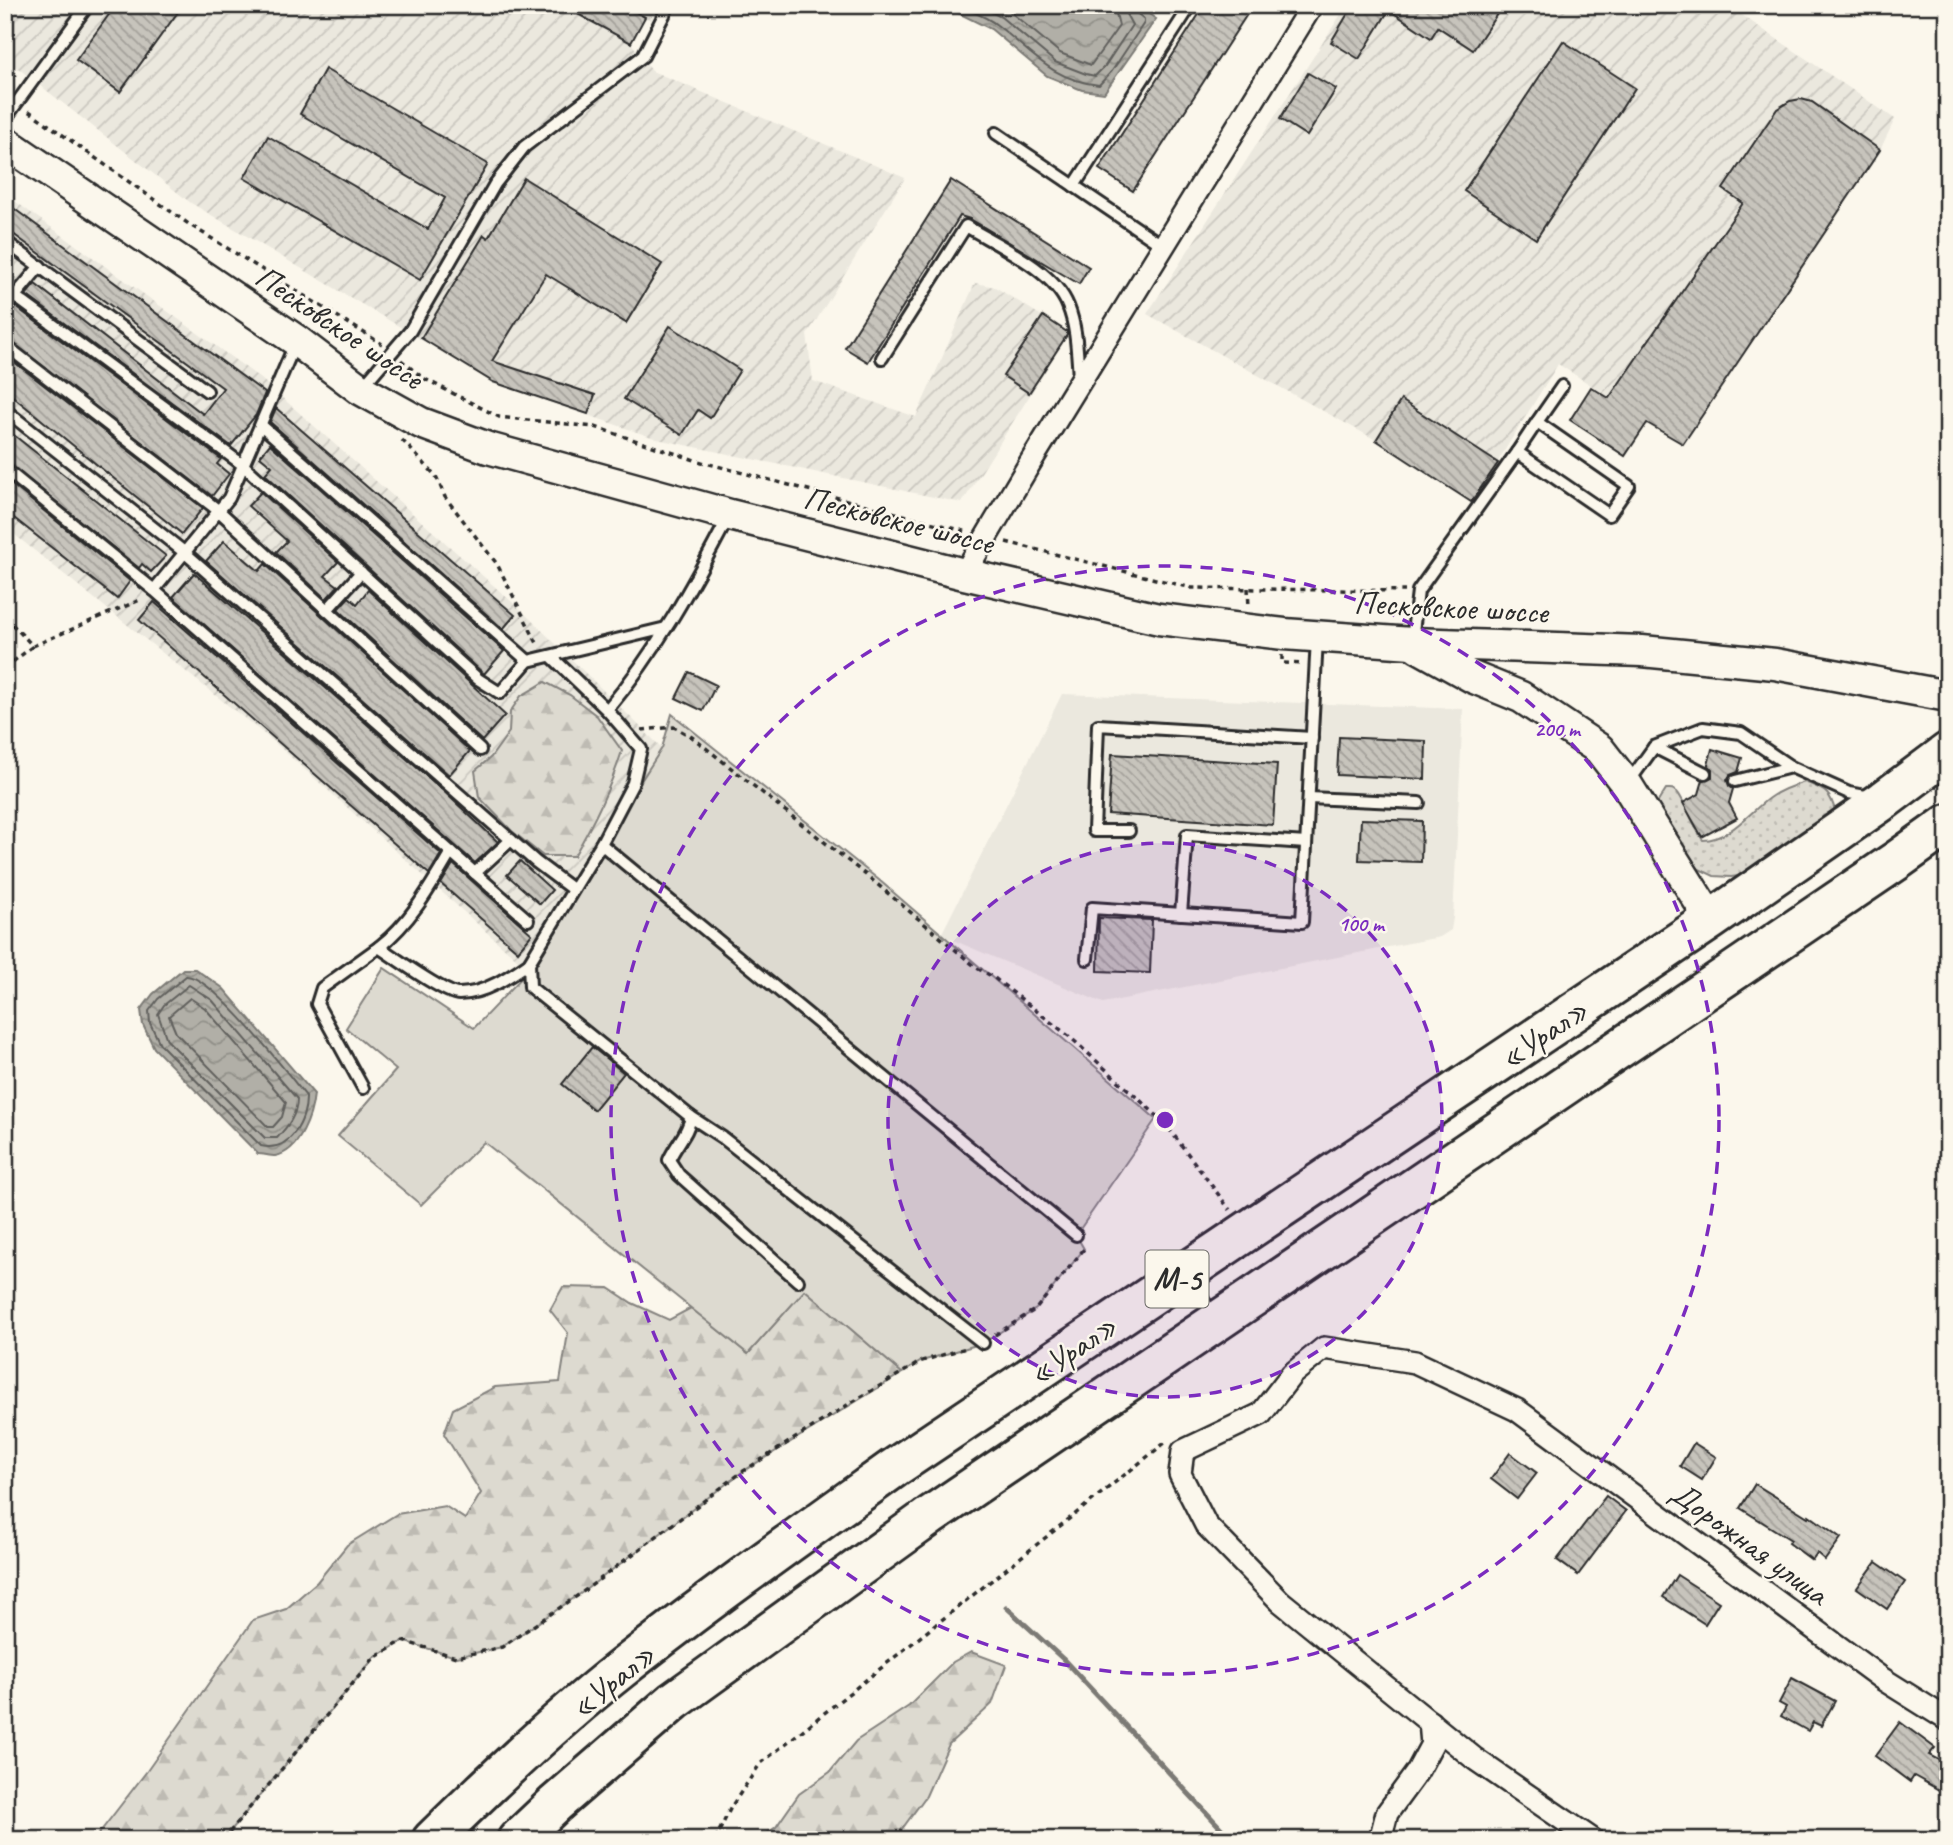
<svg xmlns="http://www.w3.org/2000/svg" width="1953" height="1845" viewBox="0 0 1953 1845" font-family="Caveat,sans-serif">
	<style>
		.built { fill: #ebe8de }
		.industrial { fill: url(#industrial-furrows) }
		.grass { fill: url(#grass-dots); stroke: #84827e; stroke-width: 2 }
		.forest { fill: url(#forest-firs); stroke: #84827e; stroke-width: 2 }
		.garden { fill: #dddad0; stroke: #84827e; stroke-width: 2 }
		.water { fill: url(#water-waves); stroke: #7b7a75; stroke-width: 2 }
		.lines { fill: none; stroke-linecap: round; stroke-linejoin: round }
		.shore { stroke: #61605d; stroke-width: 2 }
		.stream { stroke: #7b7a75; stroke-width: 5 }
		.building { fill: url(#building-back-hatch); stroke: #2b2b2b; stroke-width: 2 }
		.lane-casing { stroke: #2b2b2b; stroke-width: 16 }
		.street-casing { stroke: #2b2b2b; stroke-width: 26 }
		.secondary-casing { stroke: #2b2b2b; stroke-width: 35 }
		.highway-casing { stroke: #2b2b2b; stroke-width: 44 }
		.path { stroke: #2b2b2b; stroke-width: 3.5; stroke-dasharray: 5 5; stroke-linecap: butt }
		.lane { stroke: #fbf7ec; stroke-width: 10 }
		.street { stroke: #fbf7ec; stroke-width: 21 }
		.secondary { stroke: #fbf7ec; stroke-width: 30 }
		.highway { stroke: #fbf7ec; stroke-width: 38 }
		.ring { fill: none; stroke: #7b2cbf; stroke-width: 3.5; stroke-dasharray: 12 9 }
		.labels { text-anchor: middle; stroke-width: 5; stroke-linejoin: round; paint-order: stroke }
		.shield { fill: #fbf7ec; stroke: #696865; stroke-width: 2 }
		.shield-label { font-size: 32px; font-weight: bold; fill: #2b2b2b }
		.street-label { font-size: 33px; fill: #2b2b2b; stroke: #fbf7ec }
		.centre { fill: #7b2cbf; stroke: #fbf7ec; stroke-width: 3.5 }
		.ring-label { font-size: 21px; text-anchor: middle; font-weight: bold; fill: #7b2cbf; stroke: #fbf7ec; stroke-width: 5; stroke-linejoin: round; paint-order: stroke }
	</style>
	<defs>
		<pattern id="industrial-furrows" width="10" height="10" patternUnits="userSpaceOnUse" patternTransform="scale(1.75)"><rect width="10" height="10" fill="#ebe8de"/><path d="M-1 1l2-2M0 10L10 0M9 11l2-2" fill="none" stroke="#cac7bf"/></pattern>
		<pattern id="grass-dots" width="8" height="8" patternUnits="userSpaceOnUse" patternTransform="scale(1.75)"><rect width="8" height="8" fill="#dddad0"/><path d="M2 2h.1M6 6h.1" fill="none" stroke="#bebbb3" stroke-width="1.8" stroke-linecap="round"/></pattern>
		<pattern id="forest-firs" width="22" height="20" patternUnits="userSpaceOnUse" patternTransform="scale(1.75)"><rect width="22" height="20" fill="#dddad0"/><path d="M5 1l3.5 6h-7zM16 11l3.5 6h-7z" fill="#bebbb3"/></pattern>
		<pattern id="water-waves" width="16" height="10" patternUnits="userSpaceOnUse" patternTransform="scale(1.75)"><rect width="16" height="10" fill="#b1afa7"/><path d="M0 5q4-4 8 0t8 0" fill="none" stroke="#908f88"/></pattern>
		<pattern id="building-back-hatch" width="6" height="6" patternUnits="userSpaceOnUse" patternTransform="scale(1.75)"><rect width="6" height="6" fill="#c7c4bc"/><path d="M-1 5l2 2M0 0l6 6M5-1l2 2" fill="none" stroke="#a29f99"/></pattern>
	</defs>
	<rect width="100%" height="100%" fill="#fbf7ec"/>
	<filter id="ink" filterUnits="userSpaceOnUse"><feTurbulence type="fractalNoise" baseFrequency=".0143" numOctaves="2"/><feDisplacementMap in="SourceGraphic" scale="14" xChannelSelector="R" yChannelSelector="G"/><feConvolveMatrix kernelMatrix="1 2 1 2 8 2 1 2 1" color-interpolation-filters="sRGB"/></filter>
	<g filter="url(#ink)">
		<path class="built" d="M1062,694L1463,709L1453,918L1451,930L1440,937L1103,1003L941,935Z"/>
		<g class="industrial">
			<path d="M5,5H659L651,20L645,17L631,43L652,71L905,178L807,335L813,381L916,417L975,283L995,287L1069,333L962,503L657,439L493,382L191,203L5,58Z"/>
			<path d="M1347,5H1727L1895,119L1880,150L1683,444L1558,364L1472,503L1376,440L1147,314Z"/>
			<path d="M5,194L260,378L520,609L662,748L572,889L529,970L274,742L5,527Z"/>
		</g>
		<path class="grass" d="M1805,782C1823,790 1830,790 1835,811L1746,875L1731,877L1714,876L1697,868L1679,848L1656,805L1666,789C1671,789 1672,788 1677,792C1684,799 1694,828 1703,840C1729,840 1750,812 1769,798C1780,790 1791,786 1805,782Z"/>
		<g class="forest">
			<path d="M545,682L570,695L597,716L622,751C610,789 594,822 574,856H543L512,831L479,797L475,771L491,757L509,732L510,712L521,696Z"/>
			<path d="M563,1287L609,1288L632,1303L669,1320L691,1308L748,1354L805,1289L902,1373L742,1472L580,1594L502,1647L456,1657L403,1641L374,1658L223,1840H94L147,1771L253,1620L286,1609L317,1582L347,1545L397,1514L445,1506L465,1519L481,1493L444,1434L453,1409L495,1387L560,1382L568,1333L550,1310Z"/>
			<path d="M971,1652L1006,1665L992,1704L949,1744L926,1796L894,1840H757L776,1827L799,1794L830,1772L856,1741L909,1706L953,1662Z"/>
		</g>
		<path class="garden" d="M672,714L879,880L1156,1119L1076,1235L1084,1249L1036,1309L983,1343L922,1361L902,1373L805,1290L748,1354L484,1142L421,1205L338,1136L396,1070L346,1028L384,968L474,1028L529,970L572,889L662,748Z"/>
		<g class="water">
			<path d="M947,5H1136L1156,19L1104,93L1082,90L1047,76L991,29L950,9Z"/>
			<path d="M183,969H195L223,988L314,1094C312,1115 300,1152 275,1156C270,1156 263,1154 258,1154L154,1048L143,1025L141,1010L153,994Z"/>
		</g>
		<g class="lines">
			<g class="shore">
				<path d="M957,5C970,11 986,16 997,25C1033,53 1050,79 1099,85L1112,71L1144,23V19L1134,11L1133,5"/>
				<path d="M978,5L1001,17L1055,62L1086,74L1095,76L1105,66L1132,25L1126,14L1124,5"/>
				<path d="M1002,5L1060,53L1091,65L1119,26L1114,5"/>
				<path d="M186,976C212,975 287,1073 306,1096C307,1121 289,1153 261,1146L160,1044L150,1023L149,1011L158,999Z"/>
				<path d="M189,985L212,1000L297,1099C297,1115 288,1126 277,1138H265L167,1040L158,1014L164,1005Z"/>
				<path d="M190,998L205,1008L286,1102L282,1117L273,1127H268L176,1033L169,1016Z"/>
			</g>
			<path class="stream" d="M1006,1607L1063,1659L1232,1840"/>
		</g>
		<g class="building">
			<path d="M116,5H183L120,92L76,60Z"/>
			<path d="M561,5H623L645,17L631,43Z"/>
			<path d="M1205,5H1253L1133,191L1099,169Z"/>
			<path d="M1353,5H1503L1473,50L1438,27L1431,38L1389,10L1359,59L1331,42Z"/>
			<path d="M1563,41L1635,88L1536,239L1464,191Z"/>
			<path d="M325,69L488,164L420,280L244,178L268,136L428,229L445,198L300,114Z"/>
			<path d="M1308,73L1336,89L1307,136L1280,119Z"/>
			<path d="M1801,99L1812,102L1880,150L1683,444L1647,423L1625,456L1570,420L1591,387L1609,398L1743,203L1723,189L1777,109L1790,101Z"/>
			<path d="M524,178L662,264L626,323L546,274L492,361L595,395L588,414L493,382L421,338L484,235L488,238Z"/>
			<path d="M951,180L1089,267L1079,284L970,219L960,216L868,362L845,348Z"/>
			<path d="M5,202L265,393L256,415L231,446L26,295L35,284L203,414L223,388L5,228Z"/>
			<path d="M16,307L221,459L217,464L229,474L212,496L5,337V316Z"/>
			<path d="M1043,316L1067,332V335L1029,393L1003,376Z"/>
			<path d="M670,326L740,370L710,418L698,410L682,435L624,399Z"/>
			<path d="M5,355L203,508L182,534L5,390Z"/>
			<path d="M1401,400L1498,463L1471,502L1376,440Z"/>
			<path d="M276,408L515,615L503,629L270,422Z"/>
			<path d="M5,428L166,556L151,572L142,564L139,568L5,461Z"/>
			<path d="M270,444L504,651L484,674L265,474L272,466L260,456Z"/>
			<path d="M5,479L130,581L117,599L5,511Z"/>
			<path d="M261,492L338,562L325,576L338,586L326,599L276,552L287,541L248,506Z"/>
			<path d="M224,541L259,571L265,564L470,751L449,775L206,561Z"/>
			<path d="M194,573L439,787L498,842L475,863L173,597Z"/>
			<path d="M368,590L505,715L482,741L338,609L349,597L357,604Z"/>
			<path d="M154,602L441,854L429,874L139,620Z"/>
			<path d="M689,672L716,685L703,711L676,698Z"/>
			<path d="M1339,737L1426,741L1425,779L1337,775Z"/>
			<path d="M1712,749L1742,758L1738,772L1730,775L1727,780L1729,786L1733,789L1729,803L1737,818L1702,837L1683,803L1699,794L1703,780L1712,777V769L1708,765Z"/>
			<path d="M1112,754L1277,764L1273,825L1108,814Z"/>
			<path d="M1361,819L1422,821L1421,862L1359,860Z"/>
			<path d="M520,861L552,890L540,904L507,875Z"/>
			<path d="M453,864L532,934L518,951L441,884Z"/>
			<path d="M1099,918L1152,920L1150,973L1098,971Z"/>
			<path d="M592,1047L624,1073L594,1110L562,1084Z"/>
			<path d="M1694,1443L1716,1457L1702,1480L1680,1466Z"/>
			<path d="M1510,1453L1537,1473L1517,1499L1491,1479Z"/>
			<path d="M1755,1484L1808,1517L1809,1515L1841,1538L1825,1560L1817,1553L1812,1560L1789,1543L1791,1540L1740,1508Z"/>
			<path d="M1606,1496L1626,1511L1578,1575L1557,1560Z"/>
			<path d="M1876,1562L1905,1582L1887,1609L1857,1588Z"/>
			<path d="M1677,1575L1719,1602L1705,1624L1663,1597Z"/>
			<path d="M1792,1678L1835,1701L1821,1726L1813,1722L1808,1731L1781,1716L1786,1707L1779,1703Z"/>
			<path d="M1900,1722L1935,1748L1929,1755L1948,1765V1795L1914,1776L1910,1782L1875,1756Z"/>
		</g>
		<g class="lines">
			<g class="lane-casing">
				<g id="lane">
					<path d="M5,119L88,5"/>
					<path d="M996,133L1163,246"/>
					<path d="M1074,186L1191,5"/>
					<path d="M5,241L207,391"/>
					<path d="M5,289L243,465L478,679L500,693L528,661L666,628"/>
					<path d="M5,308L40,266"/>
					<path d="M5,345L219,511L480,750"/>
					<path d="M882,358L966,226C997,245 1054,270 1068,306C1077,328 1077,353 1079,377"/>
					<path d="M362,387L410,331L495,184L524,147L643,56L669,5"/>
					<path d="M5,410L184,552L536,862L572,889"/>
					<path d="M261,425L528,661"/>
					<path d="M1517,452L1537,422"/>
					<path d="M5,469L154,590L528,920"/>
					<path d="M154,590L229,498L295,344"/>
					<path d="M327,610L361,572"/>
					<path d="M1412,640L1418,591L1517,452L1609,515L1629,486L1537,422L1562,386"/>
					<path d="M551,656L607,710"/>
					<path d="M1654,747L1705,773"/>
					<path d="M1735,781L1791,767"/>
					<path d="M1628,783L1654,747L1703,728L1741,733L1791,767L1849,793L1871,797"/>
					<path d="M1309,798L1419,803"/>
					<path d="M1129,831H1094L1098,725L1312,738"/>
					<path d="M601,844L1076,1235"/>
					<path d="M475,873L511,840"/>
					<path d="M1181,914L1187,835L1306,843"/>
					<path d="M379,947C411,922 431,886 451,852"/>
					<path d="M1087,959L1092,908L1302,922L1317,638"/>
					<path d="M529,963L530,987L691,1117L723,1138L983,1343"/>
					<path d="M363,1088L317,1004L322,988L379,947C394,957 445,994 459,994C484,994 509,977 529,963L601,844L633,783L641,749L607,710C656,652 693,585 728,518"/>
					<path d="M691,1117C688,1134 676,1144 669,1160L679,1175L798,1281"/>
					<path d="M1188,1279L1215,1317"/>
				</g>
			</g>
			<g class="street-casing">
				<g id="street">
					<path d="M964,574L1033,458L1312,5"/>
					<path d="M1380,1840L1387,1813L1417,1772L1432,1744L1430,1722"/>
					<path d="M1593,1840L1475,1759L1280,1601L1206,1525L1180,1474L1183,1451L1261,1414L1292,1374L1324,1348L1415,1362L1517,1410L1881,1678L1948,1720"/>
				</g>
			</g>
			<g class="secondary-casing">
				<g id="secondary">
					<path d="M5,142L297,341L360,389L421,423L488,448L730,515L964,574L1159,619L1284,634L1412,643L1642,651L1775,664L1948,696"/>
					<path d="M1418,647L1472,677L1521,697L1599,749L1627,785L1711,920"/>
				</g>
			</g>
			<g class="highway-casing">
				<g id="highway">
					<path d="M432,1840C492,1781 555,1721 621,1669C710,1599 802,1534 894,1468L1711,920L1884,800L1948,752"/>
					<path d="M517,1840L555,1804L674,1701L930,1516L1899,859L1948,824"/>
				</g>
			</g>
			<g class="path">
				<path d="M5,67L17,77"/>
				<path d="M29,111L190,225L382,344"/>
				<path d="M401,360L423,378L499,417L595,427L698,461L968,532"/>
				<path d="M402,440L436,476L445,497L497,564L538,645"/>
				<path d="M1006,542L1192,588L1405,591"/>
				<path d="M1248,588L1249,607"/>
				<path d="M5,617L33,646L142,599"/>
				<path d="M1282,655V663L1302,664"/>
				<path d="M5,668L33,646"/>
				<path d="M642,730L674,727L692,737L871,879L977,968L993,977L1070,1037L1164,1122L1230,1210"/>
				<path d="M995,1335L1036,1309L1084,1249L1082,1246"/>
				<path d="M223,1840L374,1658L403,1641L456,1657L502,1647L580,1594L742,1472L849,1404L922,1361L966,1348"/>
				<path d="M715,1840L731,1807L760,1764L1166,1442"/>
			</g>
			<use href="#lane" class="lane"/>
			<use href="#street" class="street"/>
			<use href="#secondary" class="secondary"/>
			<use href="#highway" class="highway"/>
		</g>
	</g>
	<circle cx="1165" cy="1120" r="277" fill="#7b2cbf" fill-opacity=".12"/>
	<g class="ring">
		<circle cx="1165" cy="1120" r="277"/>
		<circle cx="1165" cy="1120" r="554"/>
	</g>
	<g class="labels">
		<rect class="shield" x="1145.5" y="1250.5" width="63" height="57" rx="5"/>
		<g class="shield-label">
			<text x="1177" y="1290">М-5</text>
		</g>
		<g class="street-label">
			<text transform="translate(340 326) rotate(34)" y="12">Песковское шоссе</text>
			<text transform="translate(899 519) rotate(14)" y="12">Песковское шоссе</text>
			<text transform="translate(1451 606) rotate(3)" y="12">Песковское шоссе</text>
			<text transform="translate(1543 1033) rotate(-34)" y="12">«Урал»</text>
			<text transform="translate(1072 1349) rotate(-34)" y="12">«Урал»</text>
			<text transform="translate(1750 1542) rotate(36)" y="12">Дорожная улица</text>
			<text transform="translate(612 1680) rotate(-39)" y="12">«Урал»</text>
		</g>
	</g>
	<circle cx="1165" cy="1120" r="10" class="centre"/>
	<g class="ring-label">
		<text x="1557" y="736">200 m</text>
		<text x="1361" y="931">100 m</text>
	</g>
	<rect width="1953" height="1845" fill="none" stroke="#fbf7ec" stroke-width="28"/>
	<rect x="14" y="14" width="1925" height="1817" fill="none" stroke="#2b2b2b" stroke-width="2.5" filter="url(#ink)"/>
</svg>
